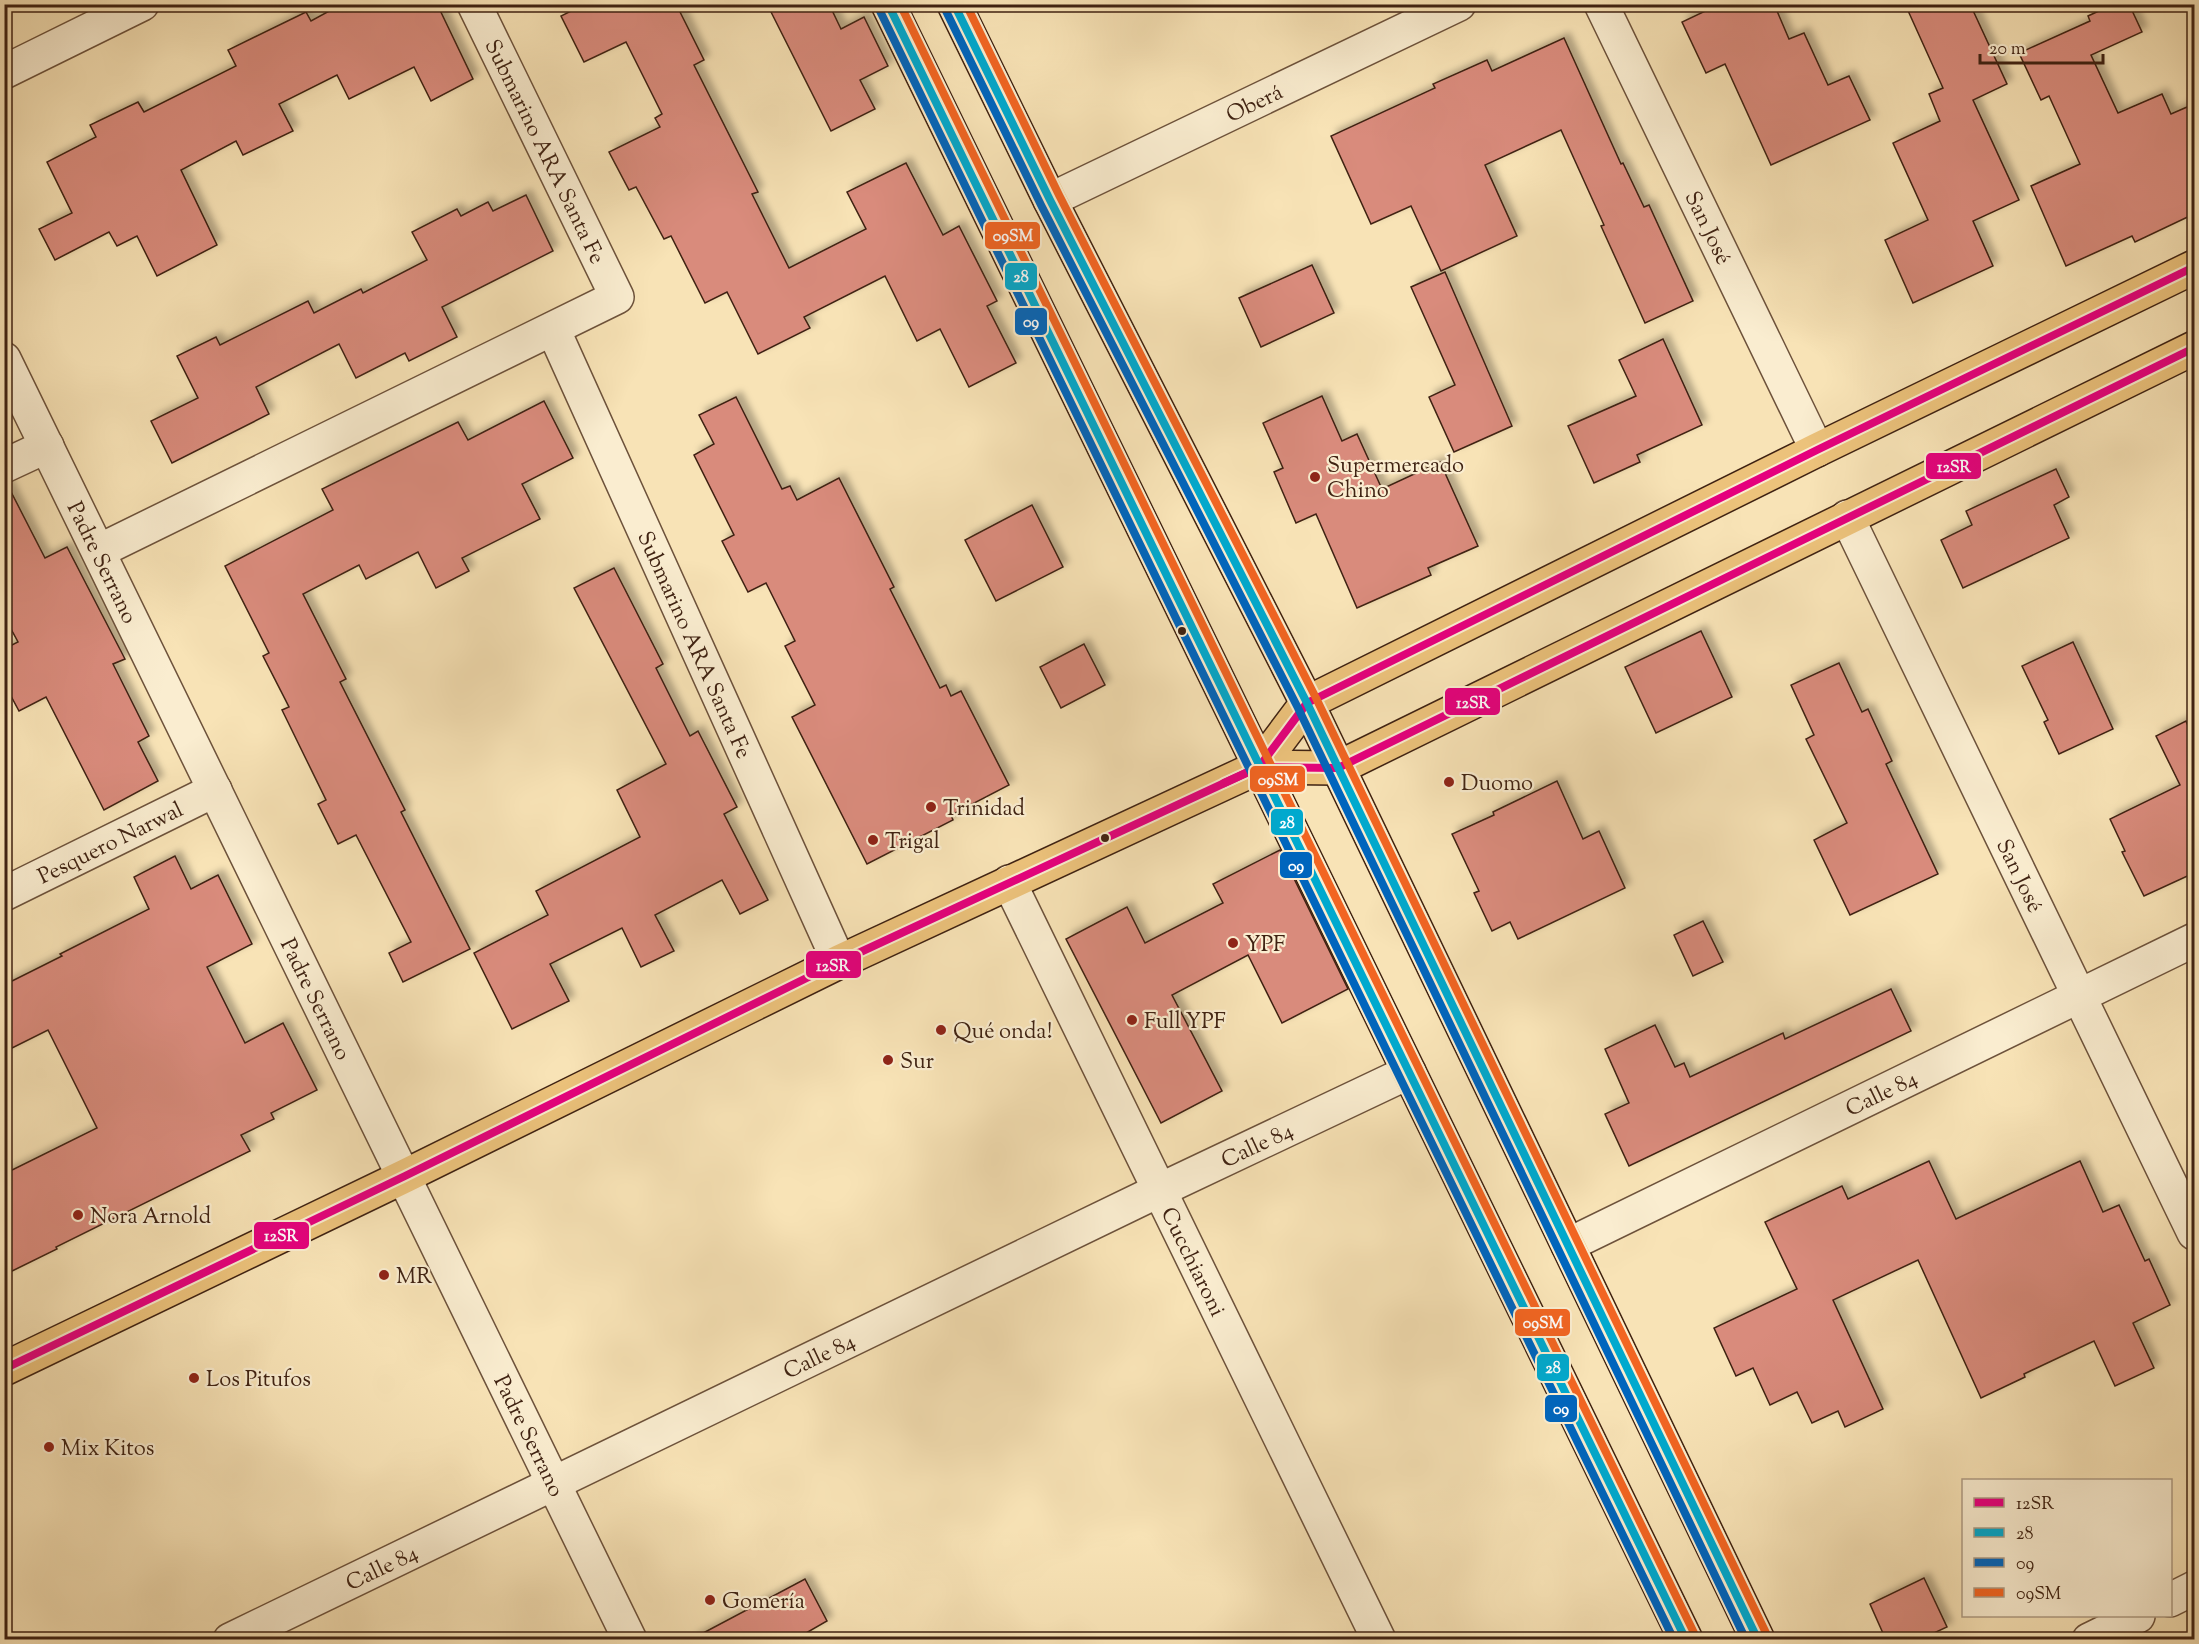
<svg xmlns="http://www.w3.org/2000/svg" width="2199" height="1644" viewBox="0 0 2199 1644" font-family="'Sorts Mill Goudy',serif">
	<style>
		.building { fill: #d98b7c; stroke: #3f2212; stroke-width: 1.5; filter: url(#shadow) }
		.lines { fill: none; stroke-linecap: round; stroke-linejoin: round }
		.street-casing { stroke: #6d523b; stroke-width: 36 }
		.primary-casing { stroke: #3f2212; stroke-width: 36 }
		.street { stroke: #faedd0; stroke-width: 33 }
		.primary { stroke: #ecc27b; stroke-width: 33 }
		.bus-1-casing { stroke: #faedd0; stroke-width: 12 }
		.bus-2-casing { stroke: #faedd0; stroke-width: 12 }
		.bus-3-casing { stroke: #faedd0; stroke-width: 12 }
		.bus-4-casing { stroke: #faedd0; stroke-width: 12 }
		.bus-1 { stroke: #e5007d; stroke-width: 8 }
		.bus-2 { stroke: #00a9ce; stroke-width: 8 }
		.bus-3 { stroke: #0065bd; stroke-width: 8 }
		.bus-4 { stroke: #f26522; stroke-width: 8 }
		.poi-dot { fill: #8f2418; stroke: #faedd0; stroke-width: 2 }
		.bus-dot { fill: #3f2212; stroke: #faedd0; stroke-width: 2 }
		.labels { text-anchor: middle; stroke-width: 4.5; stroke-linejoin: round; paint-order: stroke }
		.street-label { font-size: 22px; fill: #3f2212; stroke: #faedd0 }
		.poi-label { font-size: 22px; fill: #3f2212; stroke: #faedd0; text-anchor: start }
		.line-badge { stroke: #faedd0; stroke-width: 2 }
		.badge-label { font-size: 16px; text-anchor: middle; font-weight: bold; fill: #fff }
	</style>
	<defs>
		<filter id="shadow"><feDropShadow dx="5.5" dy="-5.5" stdDeviation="3" flood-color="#0004"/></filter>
	</defs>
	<rect width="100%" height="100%" fill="#f8e3b6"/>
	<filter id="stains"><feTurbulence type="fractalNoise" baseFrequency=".00333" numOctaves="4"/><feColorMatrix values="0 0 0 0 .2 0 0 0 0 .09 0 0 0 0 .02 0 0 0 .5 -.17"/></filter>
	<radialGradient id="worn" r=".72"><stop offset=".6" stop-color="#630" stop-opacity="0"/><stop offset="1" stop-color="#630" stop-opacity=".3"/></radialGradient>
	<g class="building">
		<path d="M342,4H437L473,79L431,101L414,67L349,99L337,75L279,104L293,131L243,155L236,141L181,170L217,245L157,276L137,236L117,246L109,232L55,260L39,229L72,213L47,162L96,137L90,125L138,102L144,112L236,66L228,50L306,12L311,21Z"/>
		<path d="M585,4H676L704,60L694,65L758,192L752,194L789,268L866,229L847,192L906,163L943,235L959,226L997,301L987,306L1016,363L969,387L940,329L917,341L885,276L804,317L810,328L758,354L727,292L705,303L671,236L664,239L636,187L629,190L609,152L660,127L655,118L662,114L626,42L584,62L561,16Z"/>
		<path d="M767,4H829L841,29L864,17L888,66L860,80L875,109L831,131Z"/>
		<path d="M1720,4H1774L1789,39L1804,33L1828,85L1849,76L1870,120L1771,165L1725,64L1706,73L1682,22Z"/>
		<path d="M1905,4H1970L2007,84L1973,100L2019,200L1973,221L1993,266L1913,303L1885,240L1928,220L1893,143L1940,121L1929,94L1943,88Z"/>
		<path d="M2114,4H2129L2142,32L2091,55L2118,113L2162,94L2171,114L2194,104V214L2135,242L2132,236L2066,266L2031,186L2080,164L2049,96L2041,100L2019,53L2090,21L2088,16Z"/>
		<path d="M1564,38L1621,164L1623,163L1644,207L1649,205L1693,301L1645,323L1601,226L1604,225L1561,130L1485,165L1517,236L1441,271L1411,206L1371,224L1331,136L1435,88L1433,84L1487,60L1492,71Z"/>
		<path d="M526,195L553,251L442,307L457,337L409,361L405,353L356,378L339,344L256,387L269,414L172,463L151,421L198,398L177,356L216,337L220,345L308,301L314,313L361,289L363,293L427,260L412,232L457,209L461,216L488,202L493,211Z"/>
		<path d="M1312,265L1334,313L1261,347L1239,298Z"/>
		<path d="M1445,272L1512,426L1454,452L1429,397L1455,385L1411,287Z"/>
		<path d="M1663,339L1702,425L1637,455L1640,462L1594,483L1568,426L1636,396L1619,360Z"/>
		<path d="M1322,396L1342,441L1357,434L1382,489L1440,462L1478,546L1428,568L1431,575L1357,608L1316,514L1296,523L1274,472L1283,468L1263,423Z"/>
		<path d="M736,397L782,489L790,486L797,500L839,478L894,587L890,589L940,688L946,685L951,696L961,691L1009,785L951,815L953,820L867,864L792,717L815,705L785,646L795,641L766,583L748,592L722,541L734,535L694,455L714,444L699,415Z"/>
		<path d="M544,401L573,458L522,484L540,519L462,558L469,571L436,588L418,552L366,579L359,565L303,594L346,679L340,682L405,810L401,812L470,949L403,982L389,953L411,942L356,835L338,844L318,804L326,800L282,710L289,707L263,656L269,653L225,566L333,510L322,489L458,422L468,440Z"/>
		<path d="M2056,469L2069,497L2054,505L2069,538L1963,588L1941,540L1972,525L1966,511Z"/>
		<path d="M4,484H7L45,558L67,547L125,659L113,664L149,736L138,742L158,781L104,810L46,697L19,711L4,683V649L18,642L4,616Z"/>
		<path d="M1032,505L1063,567L996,601L965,540Z"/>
		<path d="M614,568L663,664L656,668L690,736L698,731L737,807L724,814L768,900L740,914L722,880L655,915L674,951L641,967L622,928L550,964L569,1001L512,1029L474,953L548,915L536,891L640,837L617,790L666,764L574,588Z"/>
		<path d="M1701,631L1732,697L1656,733L1625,667Z"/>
		<path d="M2073,642L2113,729L2059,754L2044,722L2048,720L2022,666Z"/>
		<path d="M1084,644L1105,685L1061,708L1040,667Z"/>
		<path d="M1839,663L1862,712L1868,709L1892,761L1886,764L1938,874L1850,915L1814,840L1847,823L1806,739L1814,735L1791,685Z"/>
		<path d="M2186,721L2194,741V873L2144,896L2122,852L2125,851L2110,819L2180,785L2156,736Z"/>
		<path d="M1557,781L1583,839L1599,831L1625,888L1518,939L1510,922L1492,931L1474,893L1479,891L1452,834L1494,815L1493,812Z"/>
		<path d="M1280,850L1348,989L1282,1023L1248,955L1172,995L1222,1091L1161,1123L1066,939L1127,907L1145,943L1223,903L1213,884Z"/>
		<path d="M175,856L191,889L218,875L252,944L207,967L245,1043L283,1023L317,1090L271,1113L274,1119L241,1135L250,1151L56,1247L57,1249L4,1275V1174L97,1128L48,1030L4,1052V985L62,956L60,954L149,909L134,877Z"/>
		<path d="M1703,921L1723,962L1693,976L1674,935Z"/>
		<path d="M1891,989L1911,1031L1629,1166L1605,1114L1629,1103L1605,1049L1655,1025L1675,1067L1684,1063L1690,1077L1783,1033L1785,1039Z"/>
		<path d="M1929,1161L1956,1219L2080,1161L2103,1212L2119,1205L2145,1261L2149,1259L2170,1305L2133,1323L2154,1368L2115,1386L2094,1341L2024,1374L2025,1377L1981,1398L1918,1260L1833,1300L1883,1409L1845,1427L1838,1411L1812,1423L1797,1392L1770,1405L1753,1368L1736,1376L1714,1328L1797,1289L1765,1222L1842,1186L1848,1199Z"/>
		<path d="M1924,1578L1947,1627L1919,1640H1886L1870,1604Z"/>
		<path d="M805,1579L827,1621L794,1640H690Z"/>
	</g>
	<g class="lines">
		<g class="street-casing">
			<g id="street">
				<path id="s1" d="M1601,4L1817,450"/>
				<path d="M4,72L142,4"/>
				<path id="s2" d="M1050,200L1459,4"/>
				<path id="s3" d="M553,329L839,962"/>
				<path id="s4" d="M4,359L630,1640"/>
				<path d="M4,466L47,446"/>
				<path id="s5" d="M1847,517L2194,1233"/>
				<path d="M99,551L617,297L474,4"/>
				<path id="s6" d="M1009,882L1379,1640"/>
				<path id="s7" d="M4,894L215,790"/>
				<path id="s8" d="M1568,1245L2194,940"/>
				<path d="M2170,1600L2194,1588"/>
				<path id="s9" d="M230,1640L1160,1190L1409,1072"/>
				<path d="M2089,1640L2138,1616"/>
			</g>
		</g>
		<g class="primary-casing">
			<g id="primary">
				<path d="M888,4L1686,1640"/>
				<path d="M954,4L1050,200L1307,703L1758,1640"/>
				<path d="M1259,767L1307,703L1817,450L2194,267"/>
				<path d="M4,1369L405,1176L839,962L1259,767L1338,768L2194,348"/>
			</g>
		</g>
		<use href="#street" class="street"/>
		<use href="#primary" class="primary"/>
		<g class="bus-1-casing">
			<g id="bus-1">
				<path d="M1224,783L1259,767L1338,768L2194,348"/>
				<path d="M4,1369L405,1176L839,962L1259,767L1307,703L1817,450L2194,267"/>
			</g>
		</g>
		<g class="bus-2-casing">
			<g id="bus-2">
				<path d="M888,4L1686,1640"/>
				<path d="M954,4L1050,200L1307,703L1758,1640"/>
			</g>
		</g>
		<g class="bus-3-casing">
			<g id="bus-3">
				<path d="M879,9L1674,1640"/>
				<path d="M945,9L1041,205L1298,708L1746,1640"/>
			</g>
		</g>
		<g class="bus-4-casing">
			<g id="bus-4">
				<path d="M900,4L1695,1635"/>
				<path d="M966,4L1059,195L1316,698L1767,1635"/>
			</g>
		</g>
		<use href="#bus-1" class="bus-1"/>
		<use href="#bus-2" class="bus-2"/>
		<use href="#bus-3" class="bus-3"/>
		<use href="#bus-4" class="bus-4"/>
	</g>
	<g class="poi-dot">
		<circle cx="1315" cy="477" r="6"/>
		<circle cx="1449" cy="782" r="6"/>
		<circle cx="931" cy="807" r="6"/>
		<circle cx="873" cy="840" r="6"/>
		<circle cx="1233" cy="943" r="6"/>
		<circle cx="1132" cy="1020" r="6"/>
		<circle cx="941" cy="1030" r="6"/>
		<circle cx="888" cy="1060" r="6"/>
		<circle cx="78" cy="1215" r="6"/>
		<circle cx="384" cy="1275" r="6"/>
		<circle cx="194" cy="1378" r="6"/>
		<circle cx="49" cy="1447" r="6"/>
		<circle cx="710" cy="1600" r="6"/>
	</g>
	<g class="bus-dot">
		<circle cx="1182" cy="631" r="5"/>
		<circle cx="1105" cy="838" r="5"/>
	</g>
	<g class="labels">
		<g class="street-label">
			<text dy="8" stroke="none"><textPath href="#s2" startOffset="226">Oberá</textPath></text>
			<text transform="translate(546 151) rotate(64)" y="8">Submarino ARA Santa Fe</text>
			<text dy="8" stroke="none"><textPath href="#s1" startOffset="248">San José</textPath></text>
			<text dy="8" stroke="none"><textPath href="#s4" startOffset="226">Padre Serrano</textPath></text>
			<text dy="8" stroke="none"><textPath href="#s3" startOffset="346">Submarino ARA Santa Fe</textPath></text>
			<text dy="8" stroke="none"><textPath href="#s7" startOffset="118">Pesquero Narwal</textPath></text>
			<text dy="8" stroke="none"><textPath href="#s5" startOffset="398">San José</textPath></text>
			<text dy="8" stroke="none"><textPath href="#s4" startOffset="712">Padre Serrano</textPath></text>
			<text dy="8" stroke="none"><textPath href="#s8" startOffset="348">Calle 84</textPath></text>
			<text dy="8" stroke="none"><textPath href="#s9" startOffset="1140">Calle 84</textPath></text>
			<text dy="8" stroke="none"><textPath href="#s6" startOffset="422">Cucchiaroni</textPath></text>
			<text dy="8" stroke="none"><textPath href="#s9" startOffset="654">Calle 84</textPath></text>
			<text dy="8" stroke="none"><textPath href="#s4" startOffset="1198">Padre Serrano</textPath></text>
			<text dy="8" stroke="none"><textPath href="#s9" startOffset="168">Calle 84</textPath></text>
		</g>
		<g class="poi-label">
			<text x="1327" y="472">Supermercado<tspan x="1327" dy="25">Chino</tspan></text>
			<text x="1461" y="790">Duomo</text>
			<text x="943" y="815">Trinidad</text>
			<text x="885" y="848">Trigal</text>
			<text x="1245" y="951">YPF</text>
			<text x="1144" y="1028">Full YPF</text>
			<text x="953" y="1038">Qué onda!</text>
			<text x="900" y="1068">Sur</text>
			<text x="90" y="1223">Nora Arnold</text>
			<text x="396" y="1283">MR</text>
			<text x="206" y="1386">Los Pitufos</text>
			<text x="61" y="1455">Mix Kitos</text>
			<text x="722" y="1608">Gomería</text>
		</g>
	</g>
	<g class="line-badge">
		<rect x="984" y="221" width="57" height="29" rx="6" fill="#f26522"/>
		<rect x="1004" y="262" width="34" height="29" rx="6" fill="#00a9ce"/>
		<rect x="1014" y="307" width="34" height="29" rx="6" fill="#0065bd"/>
		<rect x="1925" y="452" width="57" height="28" rx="6" fill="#e5007d"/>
		<rect x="1444" y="687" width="57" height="29" rx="6" fill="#e5007d"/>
		<rect x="1249" y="765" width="57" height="28" rx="6" fill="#f26522"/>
		<rect x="1270" y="808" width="34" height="28" rx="6" fill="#00a9ce"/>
		<rect x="1279" y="851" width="34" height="28" rx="6" fill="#0065bd"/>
		<rect x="805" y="950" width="57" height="29" rx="6" fill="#e5007d"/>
		<rect x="253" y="1221" width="57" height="29" rx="6" fill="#e5007d"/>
		<rect x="1514" y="1308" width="57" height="29" rx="6" fill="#f26522"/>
		<rect x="1536" y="1353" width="34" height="29" rx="6" fill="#00a9ce"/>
		<rect x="1544" y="1394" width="34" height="29" rx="6" fill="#0065bd"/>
	</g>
	<g class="badge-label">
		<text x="1013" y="241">09SM</text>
		<text x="1021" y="282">28</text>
		<text x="1031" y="327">09</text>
		<text x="1954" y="472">12SR</text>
		<text x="1473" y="708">12SR</text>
		<text x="1278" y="785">09SM</text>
		<text x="1287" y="828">28</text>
		<text x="1296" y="871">09</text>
		<text x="833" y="971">12SR</text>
		<text x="281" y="1241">12SR</text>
		<text x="1543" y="1328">09SM</text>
		<text x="1553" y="1373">28</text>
		<text x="1561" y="1414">09</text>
	</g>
	<rect width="2199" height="1644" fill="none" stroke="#f8e3b6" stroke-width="24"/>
	<rect x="6" y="6" width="2187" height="1632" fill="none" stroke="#3f2212" stroke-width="3"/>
	<rect x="12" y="12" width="2175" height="1620" fill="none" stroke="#3f2212" stroke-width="1.5"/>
	<rect x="1962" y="1479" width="210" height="138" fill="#faedd0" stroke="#af9c84" stroke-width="1.5"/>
	<rect x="1974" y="1498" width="30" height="9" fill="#e5007d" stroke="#af9c84" stroke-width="1.5"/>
	<text x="2016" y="1509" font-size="18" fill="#3f2212">12SR</text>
	<rect x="1974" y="1528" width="30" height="9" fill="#00a9ce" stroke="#af9c84" stroke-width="1.5"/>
	<text x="2016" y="1539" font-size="18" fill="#3f2212">28</text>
	<rect x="1974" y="1558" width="30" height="9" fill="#0065bd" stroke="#af9c84" stroke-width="1.5"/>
	<text x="2016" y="1569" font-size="18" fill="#3f2212">09</text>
	<rect x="1974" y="1588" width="30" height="9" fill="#f26522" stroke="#af9c84" stroke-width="1.5"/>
	<text x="2016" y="1599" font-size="18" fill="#3f2212">09SM</text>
	<path d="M1980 54v9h123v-9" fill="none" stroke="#3f2212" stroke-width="3"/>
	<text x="1989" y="54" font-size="18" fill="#3f2212" stroke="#faedd0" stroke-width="4.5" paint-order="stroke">20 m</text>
	<rect width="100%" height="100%" filter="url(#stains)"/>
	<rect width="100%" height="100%" fill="url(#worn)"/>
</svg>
